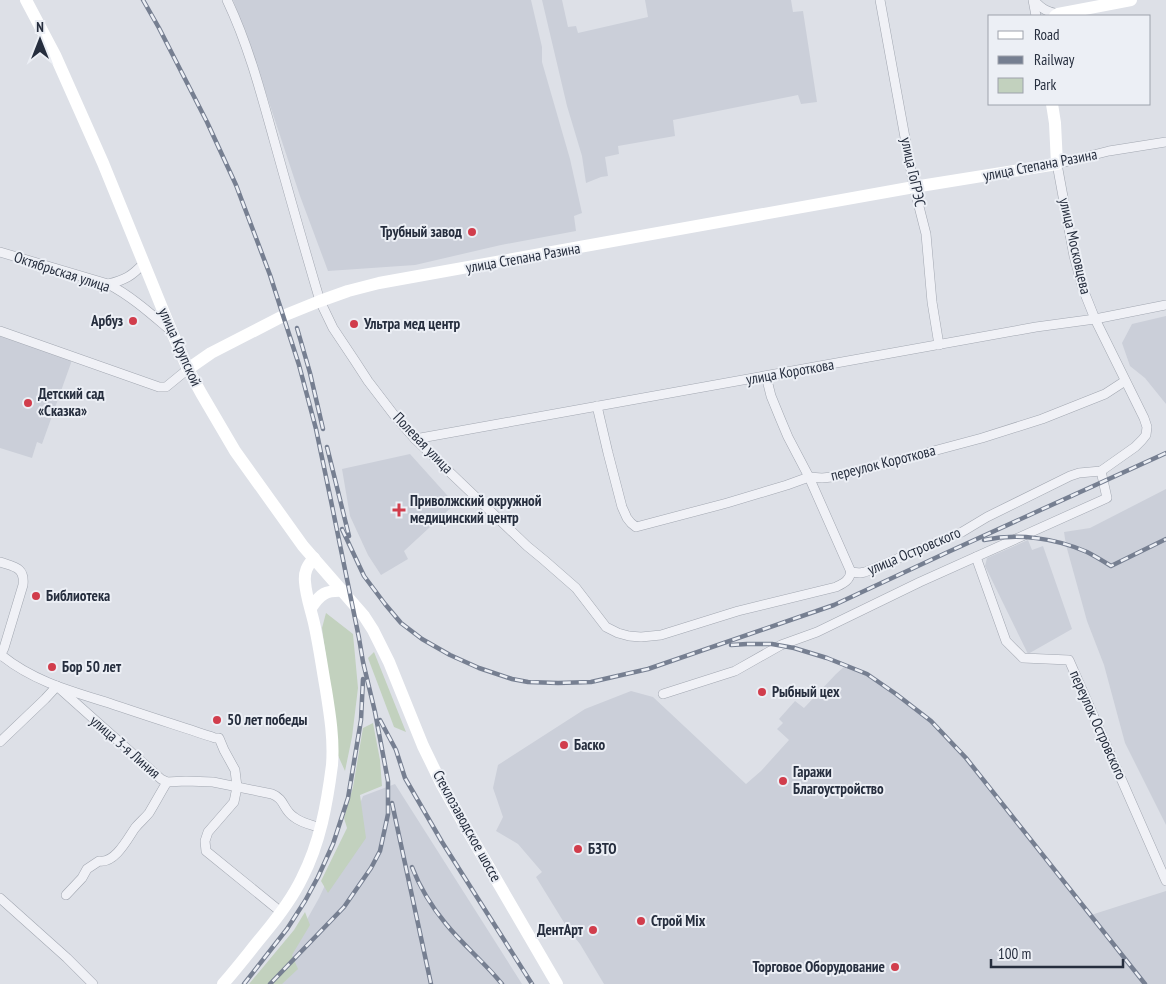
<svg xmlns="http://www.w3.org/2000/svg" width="1166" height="984" viewBox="0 0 1166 984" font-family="'PT Sans Narrow',sans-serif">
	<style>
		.built { fill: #cbcfd9 }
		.green { fill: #c2d1be }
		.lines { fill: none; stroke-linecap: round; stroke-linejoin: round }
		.street-casing { stroke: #a2a7b1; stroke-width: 10 }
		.street { stroke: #f0f1f6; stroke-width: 9 }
		.secondary { stroke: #fff; stroke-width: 12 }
		.rail-casing { stroke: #767f91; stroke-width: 4.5 }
		.rail { stroke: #eceff5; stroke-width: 2.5; stroke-dasharray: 8; stroke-linecap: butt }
		.poi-dot { fill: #d13d4c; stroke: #eceff5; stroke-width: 2 }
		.labels { text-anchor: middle; stroke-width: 4; stroke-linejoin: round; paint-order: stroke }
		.street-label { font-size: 15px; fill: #262e3e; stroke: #eceff5 }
		.poi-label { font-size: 15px; font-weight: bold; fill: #262e3e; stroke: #eceff5; text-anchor: start }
	</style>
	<rect width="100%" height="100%" fill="#dde0e7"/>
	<g class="built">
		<path d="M233,0H531L542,47V62L570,159L582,213L574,216L576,231L501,245L415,265L328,271L300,196L250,45Z"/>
		<path d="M542,0H562L568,27L576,26L578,33L648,17L645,0H791L793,12L803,11L817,102L801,104L798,95L673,120L675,136L618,146L619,154L605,157L608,176L601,177L586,183L582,156L567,106Z"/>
		<path d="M1166,316V404L1145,378L1130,366L1122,343L1132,324Z"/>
		<path d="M0,335L71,359V363L42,444L37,442L32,458L0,448Z"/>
		<path d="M410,454L455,504L404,551L408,559L381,575L368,555L350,516L342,469Z"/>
		<path d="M1166,489V825L1125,743L1104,665L1087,621L1066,545L1064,532L1090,528Z"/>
		<path d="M1028,540L1032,550L1043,546L1072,629L1028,654L985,566L987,558Z"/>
		<path d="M846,665L867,674L896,694L931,721L966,758L1091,915L1166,891V984H604L580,944L568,929L536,877L542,872L518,844L496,831L503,817L493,788L498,765L585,709L631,691L653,697L746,784L761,771L789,740L777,729L783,723L779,719L795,701L804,708L836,674Z"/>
		<path d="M395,784L522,984H263L292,946L319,898L344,845L363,796Z"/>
	</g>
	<g class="green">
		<path d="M326,613L353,634L358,688L352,737L345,771L336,751L332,702L322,628Z"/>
		<path d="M374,652L406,732L394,727L368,658Z"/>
		<path d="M373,723L380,760L382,786L360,795L366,838L328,893L321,881L347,828L344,818L353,787L363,728Z"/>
		<path d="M305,912L310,925L292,955L298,969L282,984H249L294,930Z"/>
	</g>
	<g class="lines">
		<g class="street-casing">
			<g id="street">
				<path d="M227,0C248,44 261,93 274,140C289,194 304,247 320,301L333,328L355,361L368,381L394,415L415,439L527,546L544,560L576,588L606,627L618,633L629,636L641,637L661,635L738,611L836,587C844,583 849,581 851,572"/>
				<path d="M880,0L914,187L926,234L932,302L939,345"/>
				<path d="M1033,0L1036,16"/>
				<path d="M1034,0C1041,9 1048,12 1058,14"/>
				<path d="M0,252L108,284C131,296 150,313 170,330"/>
				<path d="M108,284C125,280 132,276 144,263"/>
				<path d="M0,331L159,387H166L188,369"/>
				<path d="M766,376L771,396L780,418L788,437L809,477L851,572"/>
				<path d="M597,406L608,453L622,507L627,518L631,523L636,527L727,503L787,485L809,477L822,478L832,477L866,469L982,438L1042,419L1105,394L1125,381"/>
				<path d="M415,439L1036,327L1095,319L1166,305"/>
				<path d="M976,557L1006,641L1023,658L1069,660L1166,881"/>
				<path d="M0,562C14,567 25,567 23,585L4,648L0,656"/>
				<path d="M851,572L860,573L865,572L962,532L987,517L1070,476L1079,473L1101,471L1135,447L1142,440L1146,435L1147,427L1144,418L1095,319L1083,289L1074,256L1057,164L1109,151L1166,142"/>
				<path d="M1,655C33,681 70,691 109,703C144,715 179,726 215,738H219L224,750L235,770L237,787L234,802L208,832L205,841L206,851L281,912"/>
				<path d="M59,688L161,779L167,782L186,781L213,782L272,794C285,799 283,810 294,817C301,823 312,825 321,828"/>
				<path d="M663,694L735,671L781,645L817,632L920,582L1107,498L1101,471"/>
				<path d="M0,742L45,699L57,686"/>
				<path d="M66,895L82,878L87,869L99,861C115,864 128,838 135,828C140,822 145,818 149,813C155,803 161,792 167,782"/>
				<path d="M0,898L67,958L93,984"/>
			</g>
		</g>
		<use href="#street" class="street"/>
		<g class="secondary">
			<path d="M26,0L55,55L103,163L171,330L188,369L201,393L235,451L303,546L364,616L373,630L389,662L423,746L442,785L465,826L557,984"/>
			<path d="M1055,16L1058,14L1131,0"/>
			<path d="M188,369L211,353L283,316L320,301L348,291L379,283L914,187L1057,164L1055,123L1052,104"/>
			<path d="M311,608C320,594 326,590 343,591"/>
			<path d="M223,984C237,968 250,951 264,934C278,917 292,899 302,878C320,843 327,804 332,765C334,740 330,715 326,690C322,668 319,645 314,623C311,610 306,596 305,582C304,572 307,566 314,558"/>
		</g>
		<g class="rail-casing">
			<g id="rail">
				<path d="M143,0L159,28L207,122L236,185L270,275L299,365L316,429L330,496L359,638L363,662L375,712L388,781V814L380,851L371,868L344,907L270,984"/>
				<path d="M297,328L310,373L323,429"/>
				<path d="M327,447L349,536"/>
				<path d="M342,529L364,576L385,604L401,623L422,639L450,655L479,668L512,679L528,682L558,683L591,682L648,669L834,605L948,552L1166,453"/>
				<path d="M984,540C1018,533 1055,538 1087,552C1095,556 1103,561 1111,566L1166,539"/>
				<path d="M731,645L747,644H772L794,648L827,658L867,674L896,694L931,721L966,758L1145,984"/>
				<path d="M380,720L396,750L405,778L442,842L532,984"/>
				<path d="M392,803L431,984"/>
				<path d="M412,867C420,888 432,907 446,924C463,945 485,963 502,984"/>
				<path d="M244,984L287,929L305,901L318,877L333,844L348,798L361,720L363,679"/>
			</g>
		</g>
		<use href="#rail" class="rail"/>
	</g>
	<g class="poi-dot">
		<circle cx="472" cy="232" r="5"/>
		<circle cx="133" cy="321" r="5"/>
		<circle cx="354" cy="324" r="5"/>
		<circle cx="28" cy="403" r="5"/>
		<path d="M396.5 502.5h5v5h5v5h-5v5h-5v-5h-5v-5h5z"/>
		<circle cx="36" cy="596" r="5"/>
		<circle cx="52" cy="667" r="5"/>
		<circle cx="762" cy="692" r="5"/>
		<circle cx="217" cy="720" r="5"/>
		<circle cx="564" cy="745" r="5"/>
		<circle cx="783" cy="781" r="5"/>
		<circle cx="578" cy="849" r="5"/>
		<circle cx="641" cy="921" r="5"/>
		<circle cx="593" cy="930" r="5"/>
		<circle cx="895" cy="967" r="5"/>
	</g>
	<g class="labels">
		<g class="street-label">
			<text transform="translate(1040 165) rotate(-11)" y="5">улица Степана Разина</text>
			<text transform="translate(913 172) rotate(78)" y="5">улица ГоГРЭС</text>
			<text transform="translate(1075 246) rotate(77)" y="5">улица Московцева</text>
			<text transform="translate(523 258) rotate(-10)" y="5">улица Степана Разина</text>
			<text transform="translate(62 272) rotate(18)" y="5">Октябрьская улица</text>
			<text transform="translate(180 347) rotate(66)" y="5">улица Крупской</text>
			<text transform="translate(790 372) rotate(-10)" y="5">улица Короткова</text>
			<text transform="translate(423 443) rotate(46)" y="5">Полевая улица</text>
			<text transform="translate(883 463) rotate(-14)" y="5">переулок Короткова</text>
			<text transform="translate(914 551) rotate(-23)" y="5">улица Островского</text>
			<text transform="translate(1098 725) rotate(66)" y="5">переулок Островского</text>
			<text transform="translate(125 747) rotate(41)" y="5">улица 3-я Линия</text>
			<text transform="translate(467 826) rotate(61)" y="5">Стеклозаводское шоссе</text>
		</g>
		<g class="poi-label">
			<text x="462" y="237" text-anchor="end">Трубный завод</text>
			<text x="123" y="326" text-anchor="end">Арбуз</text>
			<text x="364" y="329">Ультра мед центр</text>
			<text x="38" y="399">Детский сад<tspan x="38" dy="17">«Сказка»</tspan></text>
			<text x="410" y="506">Приволжский окружной<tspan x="410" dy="17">медицинский центр</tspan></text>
			<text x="46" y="601">Библиотека</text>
			<text x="62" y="672">Бор 50 лет</text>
			<text x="772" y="697">Рыбный цех</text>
			<text x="227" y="725">50 лет победы</text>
			<text x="574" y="750">Баско</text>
			<text x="793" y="777">Гаражи<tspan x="793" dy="17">Благоустройство</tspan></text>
			<text x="588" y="854">БЗТО</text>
			<text x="651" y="926">Строй Mix</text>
			<text x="583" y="935" text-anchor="end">ДентАрт</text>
			<text x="885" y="972" text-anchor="end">Торговое Оборудование</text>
		</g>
	</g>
	<rect x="988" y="15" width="162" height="90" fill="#eceff5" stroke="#9da2ac"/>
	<rect x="998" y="31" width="25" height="8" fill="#ffffff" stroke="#9da2ac"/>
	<text x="1034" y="40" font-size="15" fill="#262e3e">Road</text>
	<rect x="998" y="56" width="25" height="8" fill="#767f91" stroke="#9da2ac"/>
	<text x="1034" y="65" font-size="15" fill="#262e3e">Railway</text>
	<rect x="998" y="78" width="25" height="15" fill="#c2d1be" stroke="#9da2ac"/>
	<text x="1034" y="90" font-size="15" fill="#262e3e">Park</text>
	<g transform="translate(40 40)" stroke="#eceff5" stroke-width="4" paint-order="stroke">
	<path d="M0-4L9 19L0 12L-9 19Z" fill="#262e3e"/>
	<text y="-8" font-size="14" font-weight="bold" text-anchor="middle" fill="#262e3e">N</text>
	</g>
	<path d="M991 959v8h132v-8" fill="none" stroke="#262e3e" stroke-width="2.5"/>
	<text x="998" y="959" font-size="15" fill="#262e3e" stroke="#eceff5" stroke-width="4" paint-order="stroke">100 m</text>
</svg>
